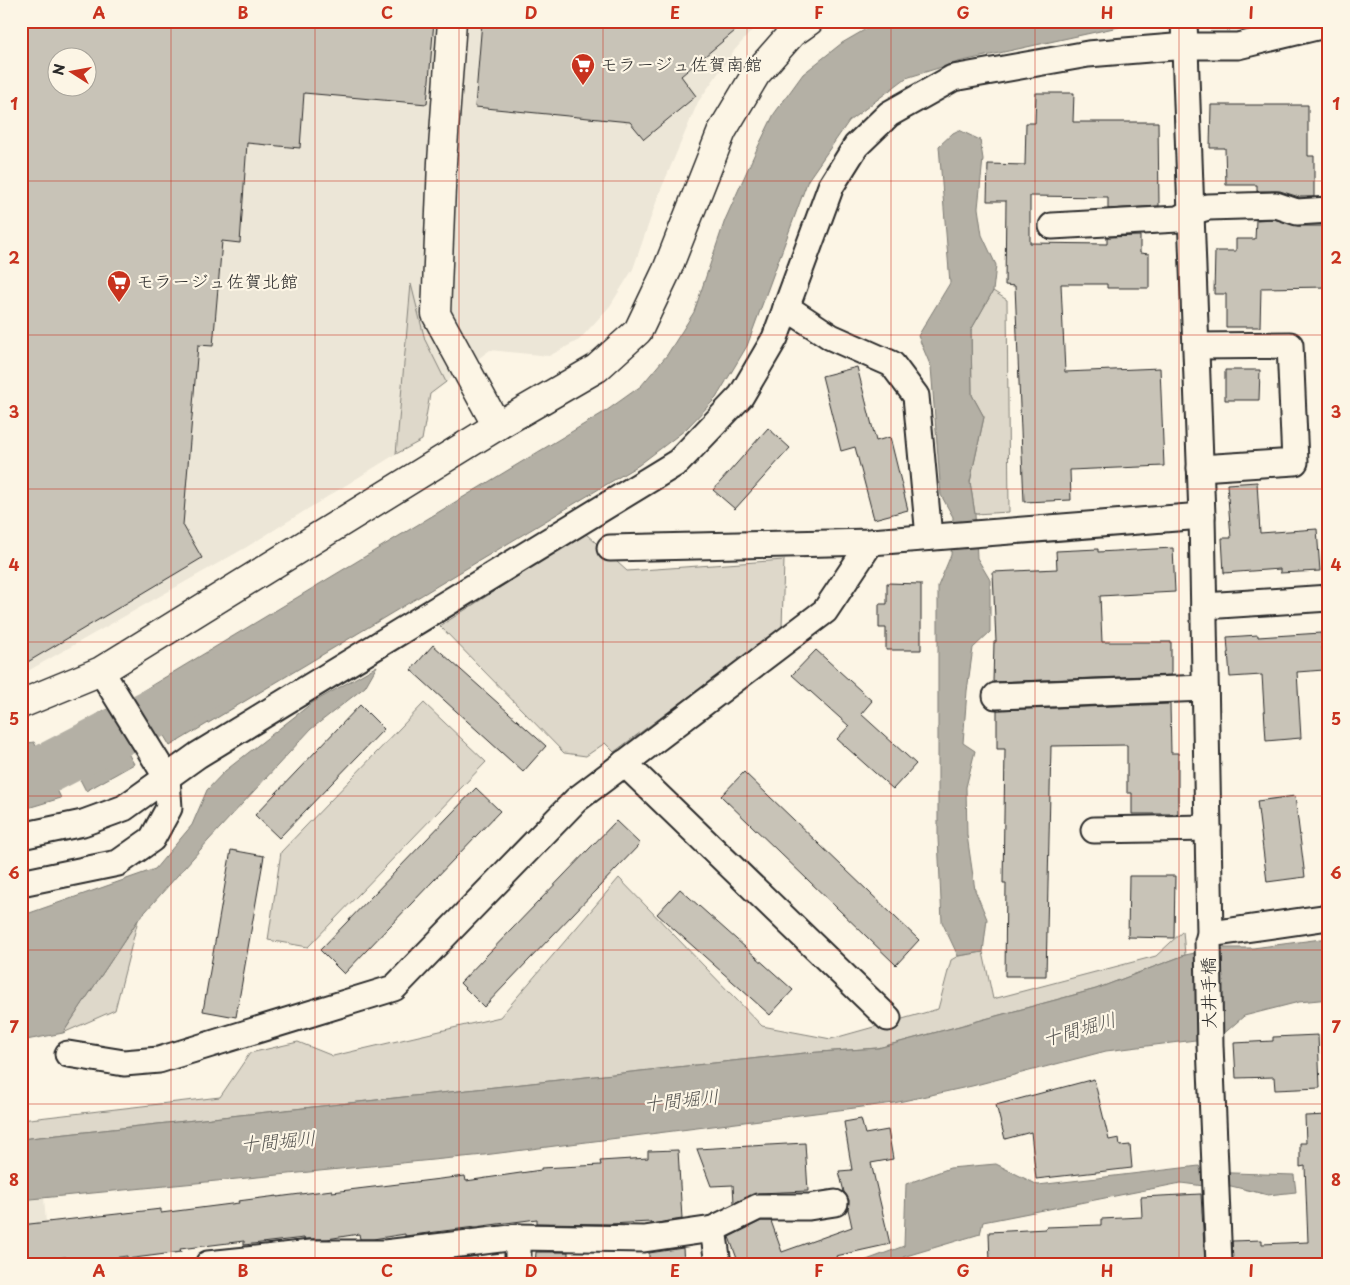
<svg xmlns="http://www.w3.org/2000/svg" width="1350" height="1285" viewBox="0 0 1350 1285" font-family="'Playpen Sans','Klee One',sans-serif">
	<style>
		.built { fill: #ece6d7; fill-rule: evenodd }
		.green { fill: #ded8ca; stroke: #84827a }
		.water { fill: #b4b0a5; stroke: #7d7b74 }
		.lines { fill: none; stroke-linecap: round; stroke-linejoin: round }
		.river { stroke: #b4b0a5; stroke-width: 51 }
		.building { fill: #c8c3b7; stroke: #2b2b2b; fill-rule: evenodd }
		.street-casing { stroke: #2b2b2b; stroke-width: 29 }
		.secondary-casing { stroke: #2b2b2b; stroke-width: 31 }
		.street { stroke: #fcf5e5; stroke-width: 25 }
		.secondary { stroke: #fcf5e5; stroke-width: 28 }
		.grid { fill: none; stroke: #c8321e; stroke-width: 1; stroke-opacity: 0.55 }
		.labels { text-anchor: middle; stroke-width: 4.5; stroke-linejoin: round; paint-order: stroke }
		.poi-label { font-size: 18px; fill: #2b2b2b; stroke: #fcf5e5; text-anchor: start }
		.street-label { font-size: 18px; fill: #2b2b2b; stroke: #fcf5e5 }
		.water-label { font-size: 19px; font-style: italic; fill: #545350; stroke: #fcf5e5 }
		.neatline { fill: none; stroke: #c8321e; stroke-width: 2 }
		.grid-label { font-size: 16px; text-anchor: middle; font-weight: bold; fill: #c8321e }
	</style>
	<rect width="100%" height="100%" fill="#fcf5e5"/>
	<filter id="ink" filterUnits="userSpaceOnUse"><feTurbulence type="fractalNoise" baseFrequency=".02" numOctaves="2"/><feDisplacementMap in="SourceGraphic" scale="10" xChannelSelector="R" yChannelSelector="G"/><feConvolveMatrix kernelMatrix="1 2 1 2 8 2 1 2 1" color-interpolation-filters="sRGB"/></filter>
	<g filter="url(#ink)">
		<g class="built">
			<path d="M21,21H760L733,52L698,102L659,194L633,269L610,306L579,340L549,356L490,350L430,394L422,440L396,454L245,548L26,672L21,673ZM58,58H88V88H58Z"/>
			<path d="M44,1197L49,1264H21V1200Z"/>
		</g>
		<g class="green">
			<path d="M411,284L425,340L446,382L430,394L422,440L396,454Z"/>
			<path d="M993,291L1007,300L1009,512L975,514L970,482L984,417L972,395L971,330Z"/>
			<path d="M585,533L627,571L784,560L782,628L614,752L605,743L586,756L564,753L440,626Z"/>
			<path d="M424,703L486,762L308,947L268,940L281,852Z"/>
			<path d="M619,878L762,1026L831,1039L938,1009L951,960L958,956L983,952L993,999L1156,956L1183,931L1185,955L1096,989L878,1048L805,1053L21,1139V1120L220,1097L250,1053L298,1042L333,1056L500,1017Z"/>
			<path d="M138,920L115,1010L63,1033Z"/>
		</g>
		<g class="water">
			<path d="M880,21H1146L958,62L906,78L849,121L808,180L747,346L716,398L685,430L639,465L170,746L139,693L606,411L641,386L667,355L694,312L725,220L755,153L774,114L803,74L842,43Z"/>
			<path d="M959,130L980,140L983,159L978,208L982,235L996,265L993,291L971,330L972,395L984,417L970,482L975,514L977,558L990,580V632L973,648L967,691L963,743L975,751L966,787L967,835L975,890L987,919L983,952L958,956L942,922L938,838V586L951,555L953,517L941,495L931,367L918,336L950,283L939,146L953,133Z"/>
			<path d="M377,666L365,687L311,729L208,841L138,920L63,1033L21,1041V916L155,869L192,825L207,790L225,771L312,703Z"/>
			<path d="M104,710L134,764L86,791L60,740Z"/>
			<path d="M34,742L61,798L21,810V744Z"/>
			<path d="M1329,938V999L1299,1002L1244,1016L1220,1037L1106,1051L972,1086L894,1103L484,1155L21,1200V1139L805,1053L878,1048L1096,989L1185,955L1220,948H1253Z"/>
			<path d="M996,1164L1038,1185L1199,1166L1202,1172L1294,1175L1296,1192L1268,1195L1231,1186H1204L1181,1183L983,1222L980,1234L903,1257L901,1264H856L904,1246L906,1184L950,1168Z"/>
		</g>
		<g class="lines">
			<path class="river" d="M21,780L27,779L177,701L213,679"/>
		</g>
		<g class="building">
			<path d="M21,21H434L427,104L304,93L300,148L247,143L240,243L222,241L213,346L198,345L183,525L202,558L21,666ZM58,58H88V88H58Z"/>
			<path d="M482,21H747L681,76L696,96L644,139L630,122L475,107Z"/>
			<path d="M1036,93H1074L1073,122H1158L1159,206L1108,209V197L1030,196V243L1107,244V237L1140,236V253L1149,254V288H1107V284H1061L1065,372L1160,368L1164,466L1070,470L1071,500L1024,502L1015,286L1005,285L1006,201H987L988,164L1025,165L1026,123H1035Z"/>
			<path d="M1211,105H1308V156H1314V197H1299L1280,191H1257V185H1226L1225,148H1210Z"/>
			<path d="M1274,219L1298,226H1326L1329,287L1261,288L1260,327H1226V294H1214L1215,251H1236V239H1255L1256,220Z"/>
			<path d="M857,367L876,441L890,437L908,510L874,519L855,447L841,451L822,376Z"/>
			<path d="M1225,370H1260L1259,400H1225Z"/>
			<path d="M768,428L790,448L735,509L713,490Z"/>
			<path d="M1257,482L1260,533L1317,529L1320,571L1280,573V569L1224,573L1222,538H1231L1227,484Z"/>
			<path d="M1173,548L1175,592L1100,596L1102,642H1171V675L993,682L994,642H996L993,572L1057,569L1056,551L1098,549V552Z"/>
			<path d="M887,583L921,584V650H886V628H879V604H887Z"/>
			<path d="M1321,633L1324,670L1297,672L1301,738L1266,741L1262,675L1230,677L1227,637L1258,635V637Z"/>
			<path d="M433,645L546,746L523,772L411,670Z"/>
			<path d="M816,650L872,701L861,714L916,764L893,789L837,739L849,726L792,675Z"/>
			<path d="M1170,704L1171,753H1178V814H1132V793H1127V745L1051,746L1046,976H1005L1006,883H1003L1005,749H997V710Z"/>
			<path d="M360,705L384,729L279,838L255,815Z"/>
			<path d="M744,772L919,940L896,965L721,796Z"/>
			<path d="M476,788L500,811L344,974L320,950Z"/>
			<path d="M1295,796L1305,877L1267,882L1257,801Z"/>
			<path d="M616,821L640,844L484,1007L460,983Z"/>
			<path d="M231,850L264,856L236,1017L203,1011Z"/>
			<path d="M1129,876H1175L1174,938L1128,937Z"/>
			<path d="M680,889L793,990L770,1015L657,914Z"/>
			<path d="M1318,1035L1320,1088L1275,1090L1274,1077L1236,1078L1234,1043L1273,1041V1037Z"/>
			<path d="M1094,1079L1109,1140L1119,1138L1120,1146L1130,1145L1132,1168L1036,1179L1031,1132L1005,1139L996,1105Z"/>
			<path d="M1329,1115V1264H1233L1232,1241L1262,1240V1244L1308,1242L1305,1166L1300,1167V1143H1306L1305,1116Z"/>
			<path d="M861,1119L865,1134L888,1130L893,1159L871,1163L890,1244L836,1256L839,1264H739L729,1237L761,1221H771L782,1252L852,1227L848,1209L849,1200L844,1192L839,1171L852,1170L844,1122Z"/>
			<path d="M805,1143L808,1191L758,1193L734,1203L733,1185L711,1186L697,1149Z"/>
			<path d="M678,1150L682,1219L651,1224V1222L608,1224L537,1223V1219L405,1236V1234L373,1239H360L359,1234L327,1239H304V1238L244,1245V1241L180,1249L181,1252L127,1259V1256L68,1264L66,1257L21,1261V1225L161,1209V1213L239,1203L238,1201L277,1196V1197L332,1190V1192L465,1176L466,1181L541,1170V1168L601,1165L600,1161L648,1158V1151Z"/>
			<path d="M1201,1194L1205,1264H990L989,1232L1046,1229V1227L1101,1225V1219L1142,1217L1141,1197Z"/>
			<path d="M683,1248L684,1264H649V1253Z"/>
			<path d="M536,1252H568V1264H535Z"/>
			<path d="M477,1256L478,1264H416Z"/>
		</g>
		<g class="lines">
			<g class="street-casing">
				<g id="street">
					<path d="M1184,21L1202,516L1210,934L1208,941L1210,1045L1219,1264"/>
					<path d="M1052,226L1178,219L1191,212L1208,207L1276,205L1297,212L1329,210"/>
					<path d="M786,307L831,337L892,364L916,396L929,537"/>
					<path d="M1196,346L1290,345L1295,462L1200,468"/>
					<path d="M610,548L871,542L1202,516"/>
					<path d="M1204,606L1329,598"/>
					<path d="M996,696L1205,688"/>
					<path d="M624,763L888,1018"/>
					<path d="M1094,830L1208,828"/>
					<path d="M21,836L83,823L124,808L198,755L678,462L741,396L775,338L831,186L856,146L889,114L953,78L1088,54L1186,46H1238L1329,24"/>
					<path d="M21,883L118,863L152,839L169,808L167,778L101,671"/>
					<path d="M1210,934L1329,917"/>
					<path d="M68,1054L124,1063L159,1060L394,988L576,800L825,611L871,542"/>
					<path d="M713,1229L758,1207H809L835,1203"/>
					<path d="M208,1264L311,1253H385L518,1237L644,1239L713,1229L718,1264"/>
					<path d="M518,1264V1237"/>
				</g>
			</g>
			<g class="secondary-casing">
				<g id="secondary">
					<path d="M452,21L442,162L436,314L497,426"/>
					<path d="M21,704L101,671L497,426L597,368L638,331L667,270L722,131L756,74L792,33L809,21"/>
				</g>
			</g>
			<use href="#street" class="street"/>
			<use href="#secondary" class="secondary"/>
		</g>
	</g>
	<path class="grid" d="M171,21V1264M315,21V1264M459,21V1264M603,21V1264M747,21V1264M891,21V1264M1035,21V1264M1179,21V1264M21,181H1329M21,335H1329M21,489H1329M21,642H1329M21,796H1329M21,950H1329M21,1104H1329"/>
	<defs>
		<g id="supermarket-pin" transform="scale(1.25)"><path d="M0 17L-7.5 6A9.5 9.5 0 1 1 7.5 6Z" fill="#c8321e" stroke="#fcf5e5"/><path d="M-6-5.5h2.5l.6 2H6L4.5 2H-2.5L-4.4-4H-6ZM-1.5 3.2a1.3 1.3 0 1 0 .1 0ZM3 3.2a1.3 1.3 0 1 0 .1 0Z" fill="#fff"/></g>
	</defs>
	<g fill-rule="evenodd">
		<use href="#supermarket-pin" x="583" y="65"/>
		<use href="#supermarket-pin" x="119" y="282"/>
	</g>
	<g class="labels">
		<g class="poi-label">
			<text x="600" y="71">モラージュ佐賀南館</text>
			<text x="136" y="288">モラージュ佐賀北館</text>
		</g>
		<g class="street-label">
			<text transform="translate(1209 993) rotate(-91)" y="6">大井手橋</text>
		</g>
		<g class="water-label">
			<text transform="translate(1079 1029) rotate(-16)" y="7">十間堀川</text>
			<text transform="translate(681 1100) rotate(-6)" y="7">十間堀川</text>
			<text transform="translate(278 1141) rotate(-5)" y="7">十間堀川</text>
		</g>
	</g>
	<rect width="1350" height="1285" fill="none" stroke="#fcf5e5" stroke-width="55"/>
	<g transform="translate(72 72) rotate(281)"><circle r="24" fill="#fcf5e5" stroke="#a8a49b"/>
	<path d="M0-4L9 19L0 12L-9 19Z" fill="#c8321e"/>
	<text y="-8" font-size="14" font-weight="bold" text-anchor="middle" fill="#2b2b2b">N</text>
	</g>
	<rect x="28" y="28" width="1294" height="1230" class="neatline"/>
	<g class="grid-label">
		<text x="99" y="19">A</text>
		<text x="243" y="19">B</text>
		<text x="387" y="19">C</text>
		<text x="531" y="19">D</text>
		<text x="675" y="19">E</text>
		<text x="819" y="19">F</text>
		<text x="963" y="19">G</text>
		<text x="1107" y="19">H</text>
		<text x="1251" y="19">I</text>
		<text x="14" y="110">1</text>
		<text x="1336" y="110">1</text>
		<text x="14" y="264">2</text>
		<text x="1336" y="264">2</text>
		<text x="14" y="418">3</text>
		<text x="1336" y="418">3</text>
		<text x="14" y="571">4</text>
		<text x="1336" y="571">4</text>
		<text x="14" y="725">5</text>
		<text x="1336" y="725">5</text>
		<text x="14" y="879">6</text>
		<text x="1336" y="879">6</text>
		<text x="14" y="1033">7</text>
		<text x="1336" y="1033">7</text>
		<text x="14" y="1186">8</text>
		<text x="1336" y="1186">8</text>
		<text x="99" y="1277">A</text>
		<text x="243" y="1277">B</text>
		<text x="387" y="1277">C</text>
		<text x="531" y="1277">D</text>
		<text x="675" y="1277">E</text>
		<text x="819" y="1277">F</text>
		<text x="963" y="1277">G</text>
		<text x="1107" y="1277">H</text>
		<text x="1251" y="1277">I</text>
	</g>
</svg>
